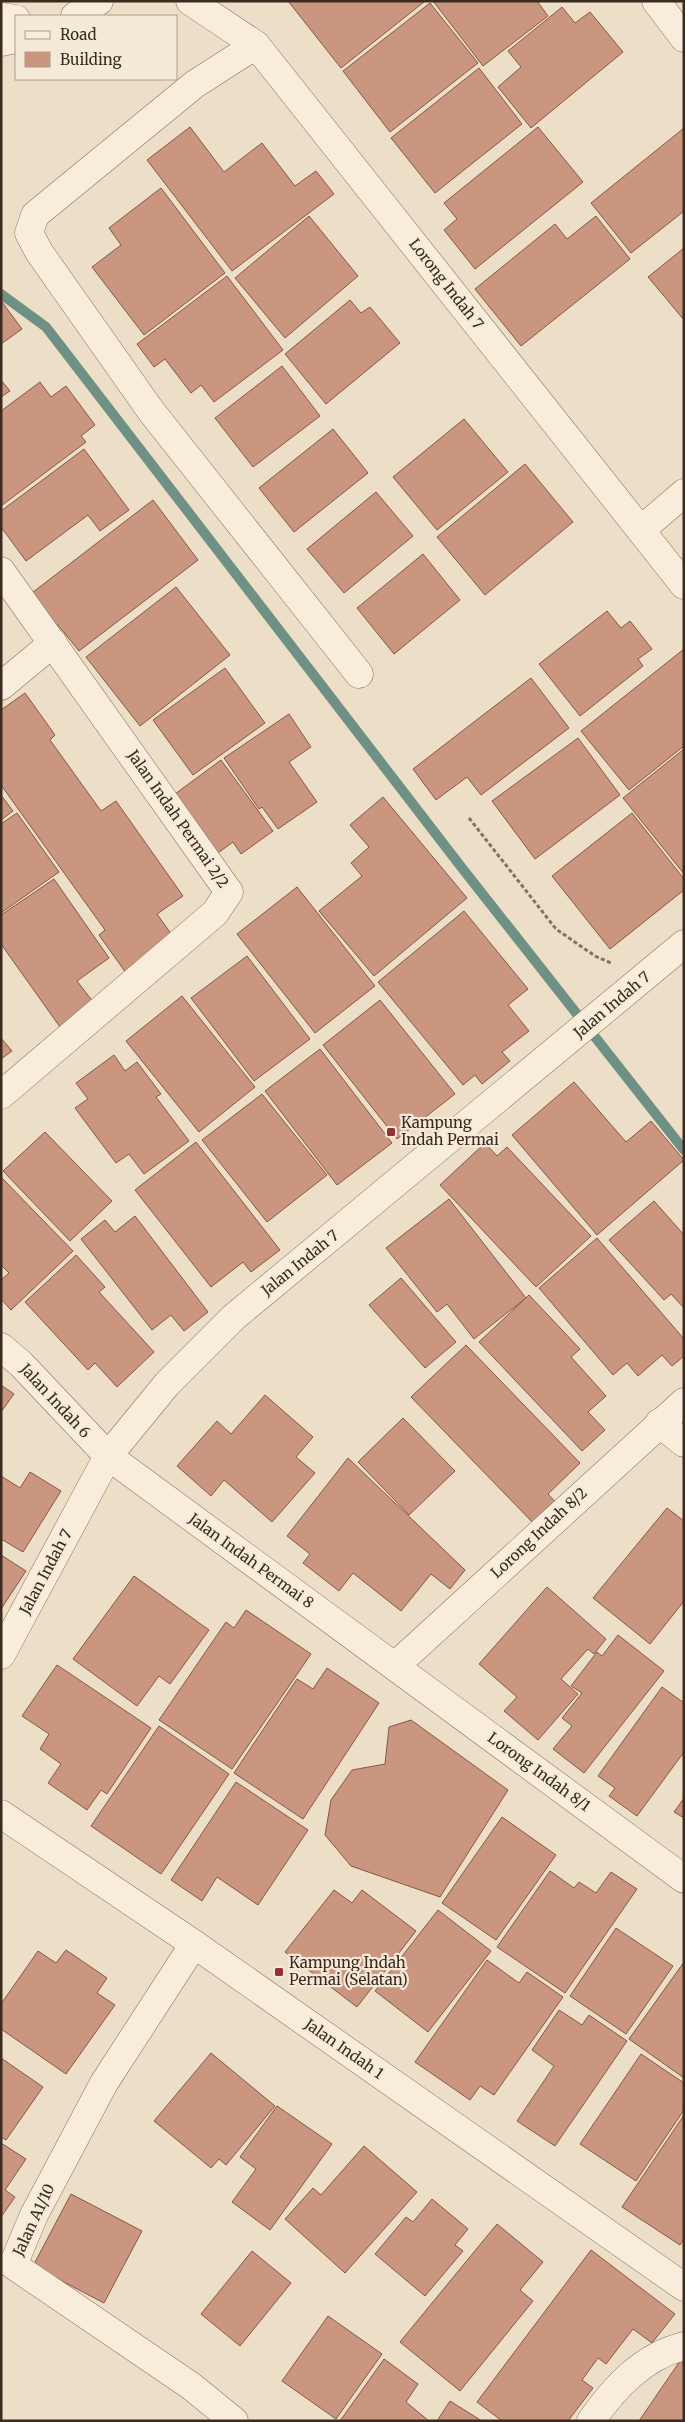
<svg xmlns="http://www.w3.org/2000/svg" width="685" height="2422" viewBox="0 0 685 2422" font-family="Merriweather,serif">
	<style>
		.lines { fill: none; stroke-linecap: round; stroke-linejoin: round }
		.stream { stroke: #6f9084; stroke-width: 10 }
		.building { fill: #ca967f; stroke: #875744 }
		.minor-casing { stroke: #89705d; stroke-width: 29 }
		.path { stroke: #89705d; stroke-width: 3; stroke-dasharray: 4 2.5; stroke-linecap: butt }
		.minor { stroke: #f8ecdb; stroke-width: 28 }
		.poi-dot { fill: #962f3a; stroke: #f5e9d7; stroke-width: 2 }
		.labels { text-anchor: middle; stroke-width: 4.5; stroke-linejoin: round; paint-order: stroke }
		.street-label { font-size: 15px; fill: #3a2a20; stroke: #f5e9d7 }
		.poi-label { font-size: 15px; fill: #3a2a20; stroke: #f5e9d7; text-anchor: start }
	</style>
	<rect width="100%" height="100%" fill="#eddec8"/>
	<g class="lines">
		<path class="stream" d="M1,294L46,327L462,868L684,1150"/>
	</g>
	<g class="building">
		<path d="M288,1H423L424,2L341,68Z"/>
		<path d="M433,1H537L548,16L483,66Z"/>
		<path d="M430,3L478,63L390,132L343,71Z"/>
		<path d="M562,7L575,23L590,12L623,52L531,128L498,87L521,67L508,51Z"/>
		<path d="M479,68L522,124L435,193L391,138Z"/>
		<path d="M190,127L224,172L262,143L295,186L316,171L334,194L232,271L147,160Z"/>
		<path d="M538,127L583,182L475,269L444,230L457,219L444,203Z"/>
		<path d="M684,128V211L631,253L591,203Z"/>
		<path d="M161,188L225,273L144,335L92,267L121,245L109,228Z"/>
		<path d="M309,216L358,276L285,338L235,278Z"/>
		<path d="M596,216L630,259L521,346L475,289L555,224L567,239Z"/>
		<path d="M684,248V320L648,277Z"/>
		<path d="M227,276L283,350L214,402L201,385L191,393L165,359L154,367L137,344Z"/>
		<path d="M350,300L361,313L370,307L400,343L326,404L285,354Z"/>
		<path d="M2,302L22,329L1,344V303Z"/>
		<path d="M282,366L320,416L253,467L215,418Z"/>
		<path d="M1,380L10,391L1,397Z"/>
		<path d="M40,382L51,397L66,386L95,425L81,436L86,442L1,506V411Z"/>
		<path d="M464,419L508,472L437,530L393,477Z"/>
		<path d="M333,429L368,473L294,532L259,488Z"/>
		<path d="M84,449L129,510L100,531L88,515L26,561L1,527V511Z"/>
		<path d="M525,464L573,522L485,595L437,537Z"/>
		<path d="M376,492L413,536L344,593L307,549Z"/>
		<path d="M153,500L198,560L79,651L58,625L49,632L24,599Z"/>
		<path d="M423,554L460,600L394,654L357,608Z"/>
		<path d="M176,587L230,655L140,726L86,657Z"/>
		<path d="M607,611L621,628L630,621L652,649L638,659L643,666L580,716L539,664Z"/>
		<path d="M684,649V746L629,790L581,731Z"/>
		<path d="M225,668L265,723L193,775L153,720Z"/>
		<path d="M531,678L569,728L481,795L467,777L436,800L413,769Z"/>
		<path d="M25,693L55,735L50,740L101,811L116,801L183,896L157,914L174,938L126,973L99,935L105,930L1,785V710Z"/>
		<path d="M289,714L311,747L289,762L317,802L278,829L262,807L259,809L224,758Z"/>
		<path d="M578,738L620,795L535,859L492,801Z"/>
		<path d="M684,749V874L623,798Z"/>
		<path d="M221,760L273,831L241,854L233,842L218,853L175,794Z"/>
		<path d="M1,795L13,811L1,820Z"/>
		<path d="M383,797L467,898L374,976L319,911L362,876L351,863L369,847L350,825Z"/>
		<path d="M17,813L59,872L1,913V824Z"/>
		<path d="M632,813L684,879V890L610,949L552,876Z"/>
		<path d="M54,879L109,958L77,981L94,1003L60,1027L1,944V915Z"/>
		<path d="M297,887L375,986L315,1033L237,934Z"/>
		<path d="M464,911L528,989L508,1005L529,1031L502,1052L510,1061L482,1084L475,1075L463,1085L378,982Z"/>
		<path d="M247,956L310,1039L254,1081L191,998Z"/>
		<path d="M182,996L255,1087L199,1132L126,1041Z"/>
		<path d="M380,1000L455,1094L397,1139L323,1045Z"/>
		<path d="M1,1038L12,1051L1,1059Z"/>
		<path d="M320,1049L392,1143L337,1185L265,1091Z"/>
		<path d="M114,1055L125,1071L137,1062L161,1094L156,1097L189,1141L144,1174L129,1154L116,1163L75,1108L88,1099L76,1083Z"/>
		<path d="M574,1082L626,1142L651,1121L684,1160L597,1235L512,1135Z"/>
		<path d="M262,1094L327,1175L267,1222L202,1140Z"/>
		<path d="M45,1132L112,1201L70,1241L3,1171Z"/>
		<path d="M196,1142L280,1250L251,1272L243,1262L211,1287L135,1190Z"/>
		<path d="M485,1143L497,1156L507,1147L591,1236L536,1287L440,1185Z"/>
		<path d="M1,1177L73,1251L11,1310L1,1299V1280L9,1273L1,1265Z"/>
		<path d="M449,1199L526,1298L474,1339L447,1304L437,1312L386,1248Z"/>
		<path d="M654,1201L684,1235V1308L671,1294L664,1300L609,1240Z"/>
		<path d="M135,1216L208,1312L184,1331L171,1315L152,1330L81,1239L105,1220L115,1232Z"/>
		<path d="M597,1238L684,1339V1356L672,1366L662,1355L638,1376L627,1363L613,1375L539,1288Z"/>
		<path d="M76,1255L105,1287L99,1292L154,1352L117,1387L95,1363L88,1370L25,1302Z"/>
		<path d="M401,1278L456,1342L425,1368L369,1305Z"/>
		<path d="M529,1295L580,1349L571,1357L606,1396L588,1412L605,1430L582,1451L479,1342Z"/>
		<path d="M466,1345L580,1463L548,1494L560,1507L538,1528L411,1397Z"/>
		<path d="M1,1385L14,1394L1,1412Z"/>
		<path d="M265,1395L313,1437L296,1457L315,1473L272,1522L224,1480L211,1496L177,1466L217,1421L231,1434Z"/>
		<path d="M403,1418L455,1471L409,1515L358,1462Z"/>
		<path d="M348,1458L465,1570L450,1589L431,1574L401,1611L353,1573L339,1591L303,1563L310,1554L287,1536Z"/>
		<path d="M30,1472L61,1491L23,1552L1,1539V1476L20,1488Z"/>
		<path d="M667,1508L684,1521V1601L650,1644L593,1598Z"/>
		<path d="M1,1555L26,1571L1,1609Z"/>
		<path d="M134,1576L209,1630L170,1684L159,1676L137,1706L73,1659Z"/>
		<path d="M547,1587L606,1639L594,1654L588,1649L561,1679L578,1694L538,1740L504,1711L517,1697L479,1664Z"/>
		<path d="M246,1610L311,1654L232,1769L159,1720L226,1622L234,1628Z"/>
		<path d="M618,1635L664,1671L584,1773L553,1749L572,1726L562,1718L582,1693L571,1686L597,1652L602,1656Z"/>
		<path d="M57,1665L151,1728L107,1794L101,1790L87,1810L48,1783L61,1764L40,1749L49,1734L22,1716Z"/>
		<path d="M327,1668L379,1703L303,1819L234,1773L297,1679L313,1689Z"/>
		<path d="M662,1687L684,1703V1752L637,1816L609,1796L615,1788L598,1776Z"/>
		<path d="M411,1720L508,1790L440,1897L351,1866L325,1835L331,1800L352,1770L385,1764L389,1727Z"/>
		<path d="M159,1726L229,1774L161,1874L91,1826Z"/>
		<path d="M236,1782L308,1830L258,1905L217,1877L202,1901L171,1880Z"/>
		<path d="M684,1798V1818L674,1812Z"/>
		<path d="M502,1817L556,1855L496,1940L442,1903Z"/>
		<path d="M550,1871L574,1888L579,1882L596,1893L611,1872L637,1889L565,1993L497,1947Z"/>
		<path d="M334,1890L352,1903L362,1890L416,1931L357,2007L285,1952Z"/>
		<path d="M438,1910L491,1951L428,2032L375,1991Z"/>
		<path d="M616,1928L673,1966L626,2034L570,1996Z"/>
		<path d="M66,1950L107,1978L97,1993L115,2005L66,2074L1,2029V2004L38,1951L56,1963Z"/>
		<path d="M487,1960L519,1983L527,1972L563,1997L494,2095L480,2086L470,2100L415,2062Z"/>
		<path d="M684,1962V2078L629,2039Z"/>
		<path d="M559,2010L582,2025L589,2015L627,2041L555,2146L517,2121L554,2066L532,2050Z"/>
		<path d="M211,2053L275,2106L226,2165L219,2159L211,2168L154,2121Z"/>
		<path d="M641,2054L684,2083V2110L636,2181L580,2144Z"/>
		<path d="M1,2058L43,2087L6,2140L1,2137Z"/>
		<path d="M277,2106L332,2144L270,2230L232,2202L256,2169L240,2157Z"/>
		<path d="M684,2115V2239L680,2245L622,2207Z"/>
		<path d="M1,2143L26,2159L5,2190L15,2197L1,2217Z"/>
		<path d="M364,2146L417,2192L345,2273L285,2219L313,2188L321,2195Z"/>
		<path d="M71,2194L142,2231L104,2303L33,2266Z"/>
		<path d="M432,2199L468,2229L455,2245L463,2251L425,2296L375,2254L406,2217L413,2222Z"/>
		<path d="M497,2224L543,2262L520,2290L533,2301L460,2391L400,2342Z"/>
		<path d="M591,2250L675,2314L652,2343L633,2329L606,2364L598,2358L582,2380L593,2388L568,2421H502L477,2402Z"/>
		<path d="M252,2251L291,2283L240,2346L201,2314Z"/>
		<path d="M328,2316L382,2354L336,2419L282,2381Z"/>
		<path d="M384,2359L418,2384L406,2402L429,2421H340Z"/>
		<path d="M680,2361L684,2363V2421H639Z"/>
		<path d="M450,2401L482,2421H437Z"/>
	</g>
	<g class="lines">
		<g class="minor-casing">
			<g id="minor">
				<path d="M190,1L256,45L684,585"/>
				<path d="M656,1L684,38"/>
				<path d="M75,16L99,1"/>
				<path d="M1,17L16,19"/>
				<path d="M1,42L16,39"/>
				<path d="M256,45L195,84L35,215L29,233L39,252L151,411L359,674"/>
				<path d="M641,530L684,493"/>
				<path d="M1,571L229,892L215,913L1,1095"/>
				<path d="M1,686L53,643"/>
				<path d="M1,1347L21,1364L108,1456L684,1879"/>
				<path d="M659,1423L684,1443"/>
				<path d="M1,1655L108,1456L167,1384L234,1317L684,944"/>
				<path d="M395,1666L684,1402"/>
				<path d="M1,1814L194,1944L684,2287"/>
				<path d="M194,1944L104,2083L34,2215L13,2265L191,2386L234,2421"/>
				<path d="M591,2421C614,2388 643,2356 684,2346"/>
			</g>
		</g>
		<path class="path" d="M469,818L556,929L595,956L611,963"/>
		<use href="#minor" class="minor"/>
	</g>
	<g class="poi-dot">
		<rect x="386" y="1127" width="10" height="10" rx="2.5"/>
		<rect x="274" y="1967" width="10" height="10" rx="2.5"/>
	</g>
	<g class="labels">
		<g class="street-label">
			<text transform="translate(446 284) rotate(52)" y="5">Lorong Indah 7</text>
			<text transform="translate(178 819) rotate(55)" y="5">Jalan Indah Permai 2/2</text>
			<text transform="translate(612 1005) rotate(-40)" y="5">Jalan Indah 7</text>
			<text transform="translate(300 1263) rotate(-39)" y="5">Jalan Indah 7</text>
			<text transform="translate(55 1401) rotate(47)" y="5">Jalan Indah 6</text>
			<text transform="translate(539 1533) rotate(-43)" y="5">Lorong Indah 8/2</text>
			<text transform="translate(251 1561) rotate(36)" y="5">Jalan Indah Permai 8</text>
			<text transform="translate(46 1572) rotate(-62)" y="5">Jalan Indah 7</text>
			<text transform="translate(539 1772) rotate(36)" y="5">Lorong Indah 8/1</text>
			<text transform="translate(344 2049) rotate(35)" y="5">Jalan Indah 1</text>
			<text transform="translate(34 2220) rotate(-65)" y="5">Jalan A1/10</text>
		</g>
		<g class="poi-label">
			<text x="401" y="1128">Kampung<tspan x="401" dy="17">Indah Permai</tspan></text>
			<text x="289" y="1968">Kampung Indah<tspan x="289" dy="17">Permai (Selatan)</tspan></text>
		</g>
	</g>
	<rect width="685" height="2422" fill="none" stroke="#3a2a20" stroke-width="5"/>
	<rect x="15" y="15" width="162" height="65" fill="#f5e9d7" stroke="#aa9d8e"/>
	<rect x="25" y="31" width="25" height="8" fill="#f8ecdb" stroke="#aa9d8e"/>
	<text x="60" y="40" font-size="15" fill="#3a2a20">Road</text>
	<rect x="25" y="52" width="25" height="15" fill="#ca967f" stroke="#aa9d8e"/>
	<text x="60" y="65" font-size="15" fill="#3a2a20">Building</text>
</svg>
